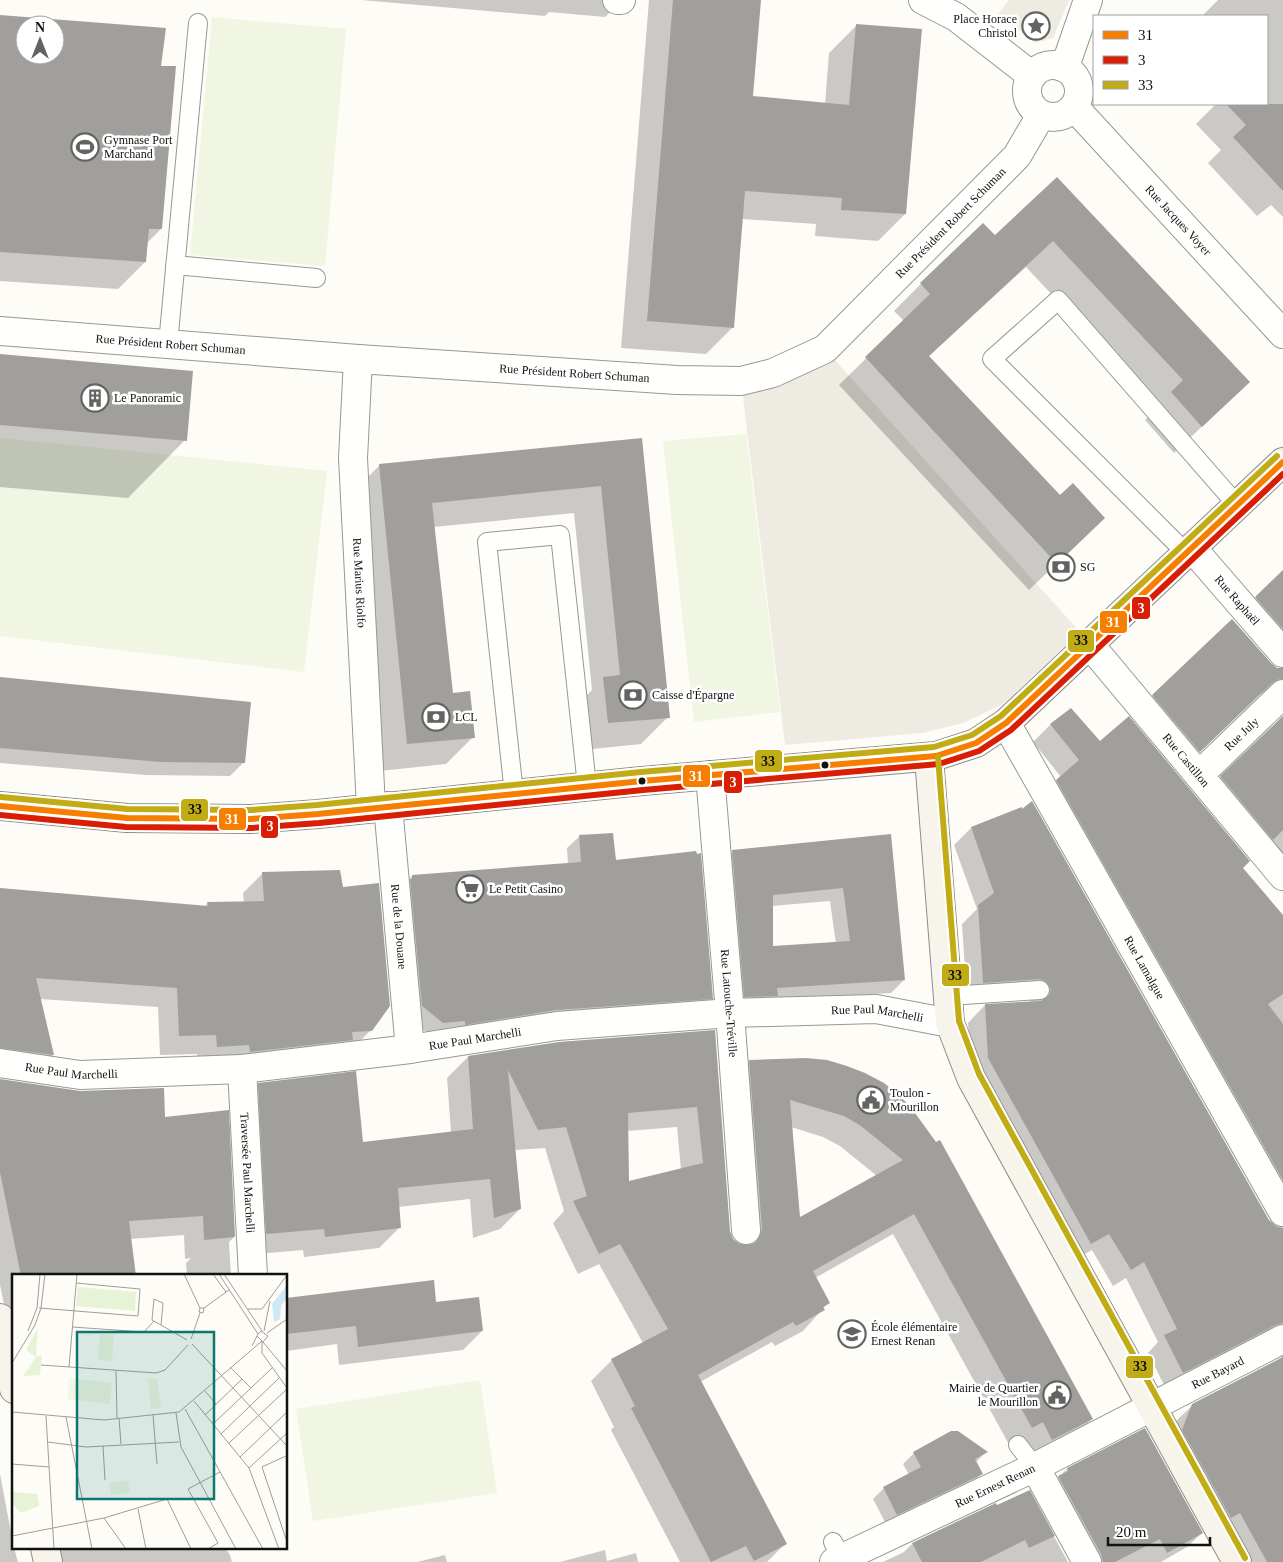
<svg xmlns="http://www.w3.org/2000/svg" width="1283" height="1562" viewBox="0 0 1283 1562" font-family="Georgia,serif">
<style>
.pitch{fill:#f0f6e1}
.plaza{fill:#edebe2}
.shadow{fill:#0003;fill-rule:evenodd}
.building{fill:#a19f9c;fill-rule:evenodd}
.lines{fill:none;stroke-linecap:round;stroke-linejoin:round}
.lane-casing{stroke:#979795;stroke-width:20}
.street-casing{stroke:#979795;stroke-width:30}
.secondary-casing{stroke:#8e8d8b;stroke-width:30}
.lane{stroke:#fffffe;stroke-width:18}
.street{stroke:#fffffe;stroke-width:28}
.secondary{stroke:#f6f4eb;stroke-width:28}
.bus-1-casing{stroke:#fff;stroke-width:10}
.bus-2-casing{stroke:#fff;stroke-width:10}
.bus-3-casing{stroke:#fff;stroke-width:10}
.bus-1{stroke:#f67e00;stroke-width:6}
.bus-2{stroke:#d81e05;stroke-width:6}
.bus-3{stroke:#c1ac15;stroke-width:6}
.bus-dot{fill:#111;stroke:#fff;stroke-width:2}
.labels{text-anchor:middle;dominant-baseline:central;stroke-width:5;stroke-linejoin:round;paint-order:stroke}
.poi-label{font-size:12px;fill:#111;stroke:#fff;text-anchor:start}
.street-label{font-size:12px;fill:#111;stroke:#fff}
.inset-road{fill:none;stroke:#9f9e9b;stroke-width:1}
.view{fill:#0f766e;fill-opacity:0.15;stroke:#0f766e;stroke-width:2.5}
.inset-edge{fill:none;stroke:#111;stroke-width:2.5}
.line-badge{stroke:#fff;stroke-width:2}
.badge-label{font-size:14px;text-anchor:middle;font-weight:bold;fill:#fff}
.pale-badge-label{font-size:14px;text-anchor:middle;font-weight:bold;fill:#111}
</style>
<rect width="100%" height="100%" fill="#fdfcf7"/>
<path class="pitch" d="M 212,17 L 346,29 L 325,266 L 190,255 Z
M 746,434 L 780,712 L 694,722 L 663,441 Z
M 0,438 L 327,471 L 304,672 L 0,636 Z
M 480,1380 L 497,1493 L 313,1521 L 296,1409 Z"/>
<path class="plaza" d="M 1009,0 L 1069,0 L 1053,38 L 1035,43 L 998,14 Z
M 825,349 L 1080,632 L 1003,704 L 963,723 L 922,733 L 785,745 L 741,381 Z"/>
<path class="shadow" d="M 361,0 L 623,0 L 605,17 L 549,12 L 545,16 Z
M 649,0 L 759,0 L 752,98 L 825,104 L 829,53 L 856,26 L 905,214 L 878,241 L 815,236 L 816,224 L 742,219 L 733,327 L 706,354 L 621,348 Z
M 1218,0 L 1283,0 L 1283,217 L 1271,205 L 1257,216 L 1208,163 L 1221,150 L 1196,124 L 1216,104 L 1267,104 L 1267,16 L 1202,16 Z
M 0,16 L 164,29 L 160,67 L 161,229 L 147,243 L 145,262 L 118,289 L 0,281 ZM 25,25 L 55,25 L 55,55 L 25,55 Z
M 1057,178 L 1249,382 L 1174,453 L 1145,420 L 1157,407 L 1026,267 L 928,357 L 1076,545 L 1029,590 L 839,385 L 904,321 L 894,311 L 921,284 L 995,237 Z
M 0,356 L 185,440 L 128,498 L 0,487 Z
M 641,439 L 668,717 L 641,744 L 582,750 L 576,706 L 592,690 L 574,513 L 434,527 L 452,694 L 473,737 L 446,764 L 380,771 L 353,492 L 380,465 Z
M 1283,572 L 1283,660 L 1242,612 Z
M 1271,665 L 1277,669 L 1283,669 L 1283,701 L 1273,692 L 1264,692 L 1257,696 L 1186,765 L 1139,710 L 1153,696 Z
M 0,678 L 244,762 L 230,776 L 146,775 L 0,763 Z
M 1071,710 L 1100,743 L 1242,868 L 1283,917 L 1283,1562 L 1241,1562 L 1175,1422 L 1193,1405 L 1282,1358 L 1280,1349 L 1166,1389 L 1148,1353 L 1158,1342 L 1126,1278 L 1113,1286 L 1092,1250 L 1074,1260 L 972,1076 L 968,1023 L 985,1005 L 1031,1002 L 1028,997 L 967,1000 L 962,924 L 977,909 L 954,845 L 971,828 L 1268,1220 L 1275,1227 L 1282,1228 L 1280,1222 L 1040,798 L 1061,777 L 1033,742 L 1050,725 Z
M 1283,716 L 1283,864 L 1207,791 Z
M 890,835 L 904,980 L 891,993 L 772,1001 L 731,1010 L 719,865 L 733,852 ZM 830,901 L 836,944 L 772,948 L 772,906 Z
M 580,836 L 614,861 L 712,998 L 699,1010 L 430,1035 L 410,1019 L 400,889 L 412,876 L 568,864 L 567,848 Z
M 263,873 L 371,1030 L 351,1050 L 198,1066 L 197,1054 L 160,1055 L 158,1007 L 40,999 L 53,1055 L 33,1074 L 0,1069 L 0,890 L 204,907 L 208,903 L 244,902 L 243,893 Z
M 713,1031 L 729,1231 L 732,1240 L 741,1247 L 729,1082 L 750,1061 L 847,1067 L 1092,1419 L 1071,1440 L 1031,1460 L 1011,1448 L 893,1234 L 815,1278 L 828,1303 L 803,1331 L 775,1346 L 772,1342 L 700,1382 L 785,1544 L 767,1562 L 680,1562 L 611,1430 L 614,1427 L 591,1381 L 612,1360 L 643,1343 L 599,1264 L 578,1274 L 553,1223 L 564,1211 L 545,1148 L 515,1150 L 521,1208 L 500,1229 L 473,1238 L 470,1199 L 398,1207 L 400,1227 L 379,1248 L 304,1257 L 303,1250 L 246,1255 L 238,1105 L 259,1084 L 362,1143 L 451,1132 L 447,1078 L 468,1057 ZM 677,1127 L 681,1170 L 628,1182 L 627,1131 ZM 791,1127 L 823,1137 L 840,1146 L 877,1176 L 799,1219 Z
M 0,1080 L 164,1118 L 234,1237 L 229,1242 L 231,1276 L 187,1276 L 186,1263 L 191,1258 L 185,1259 L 184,1235 L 130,1239 L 134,1276 L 14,1276 L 13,1348 L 0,1285 Z
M 286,1299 L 434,1303 L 482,1331 L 463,1350 L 339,1365 L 337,1344 L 286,1351 Z
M 1145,1429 L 1202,1533 L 1187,1547 L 1161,1562 L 1083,1562 L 1044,1491 L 1067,1469 Z
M 986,1452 L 975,1463 L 981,1474 L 971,1485 L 886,1524 L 873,1499 L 884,1488 L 909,1475 L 903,1464 L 914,1453 Z
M 0,1474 L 14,1548 L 18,1562 L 0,1562 Z
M 1029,1491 L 1068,1562 L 883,1562 L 904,1552 L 912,1544 L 996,1504 L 997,1507 Z
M 53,1548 L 225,1548 L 230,1555 L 232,1562 L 56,1562 Z
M 605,1550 L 607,1561 L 636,1553 L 638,1562 L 560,1562 Z
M 445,1555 L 447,1562 L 417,1562 Z"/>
<path class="building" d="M 673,0 L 761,0 L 753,96 L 849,105 L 856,24 L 922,29 L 906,214 L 841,210 L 842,198 L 745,191 L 734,328 L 647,321 Z
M 0,15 L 166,28 L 161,66 L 176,66 L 162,229 L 149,229 L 146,262 L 0,252 ZM 25,25 L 55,25 L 55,55 L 25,55 Z
M 1226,104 L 1283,104 L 1283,191 L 1233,137 L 1246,125 Z
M 1057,177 L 1250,382 L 1202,427 L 1171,392 L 1183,380 L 1053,241 L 929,356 L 1060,495 L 1073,483 L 1105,518 L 1057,564 L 865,357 L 930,294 L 920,283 L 983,223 L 995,235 Z
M 0,354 L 193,371 L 187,441 L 0,425 Z
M 642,438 L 670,718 L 608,723 L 603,677 L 620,675 L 601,486 L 432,503 L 453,693 L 470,691 L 475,738 L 407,744 L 379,464 Z
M 1283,570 L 1283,629 L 1255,597 Z
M 1232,619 L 1271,663 L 1277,668 L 1283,668 L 1283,679 L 1279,679 L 1272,683 L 1200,752 L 1152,695 Z
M 0,677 L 251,702 L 245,763 L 161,762 L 0,748 Z
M 1071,708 L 1100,741 L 1129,716 L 1250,861 L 1243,868 L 1283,915 L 1283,994 L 1268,1004 L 1283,1024 L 1283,1180 L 1056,780 L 1079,760 L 1050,724 Z
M 1283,716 L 1283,830 L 1273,840 L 1220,776 Z
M 1032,801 L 1269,1220 L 1276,1226 L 1283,1228 L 1283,1323 L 1276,1325 L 1183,1373 L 1164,1335 L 1177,1329 L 1144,1262 L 1131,1270 L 1109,1234 L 1091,1244 L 988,1058 L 985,1004 L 1041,1001 L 1049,995 L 1051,989 L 1045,981 L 1040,979 L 983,983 L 978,905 L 994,893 L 971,827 L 1022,807 L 1022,809 Z
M 613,833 L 616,860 L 696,851 L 697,854 L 701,853 L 713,999 L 556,1010 L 465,1025 L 465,1021 L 443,1023 L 422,1006 L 410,879 L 412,879 L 412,875 L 581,862 L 579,835 Z
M 891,834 L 905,980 L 777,988 L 778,996 L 744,997 L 732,850 ZM 843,888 L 850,941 L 773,946 L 773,895 Z
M 340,870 L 343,887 L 379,883 L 390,1006 L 372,1031 L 352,1032 L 353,1040 L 250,1052 L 249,1045 L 217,1047 L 216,1035 L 179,1036 L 177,988 L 36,978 L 54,1055 L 0,1048 L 0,888 L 208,906 L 207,902 L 264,901 L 262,872 Z
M 715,1030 L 730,1231 L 733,1239 L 740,1244 L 748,1245 L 755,1243 L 760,1236 L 762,1229 L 749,1060 L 806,1058 L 827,1060 L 847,1066 L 865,1073 L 884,1083 L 894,1091 L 910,1106 L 936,1142 L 940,1140 L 1093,1419 L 1052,1440 L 1043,1422 L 1032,1428 L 914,1214 L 813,1271 L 830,1303 L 823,1307 L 825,1310 L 796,1326 L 793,1322 L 698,1375 L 787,1544 L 754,1561 L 746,1546 L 711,1562 L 631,1408 L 635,1406 L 611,1359 L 668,1329 L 620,1244 L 599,1254 L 573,1201 L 587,1196 L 566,1127 L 538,1130 L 508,1070 L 521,1209 L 494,1218 L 490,1179 L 398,1188 L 401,1228 L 325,1237 L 324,1229 L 266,1234 L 258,1083 L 356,1071 L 363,1142 L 473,1129 L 468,1056 L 559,1042 ZM 790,1100 L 844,1116 L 861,1126 L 903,1160 L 800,1217 ZM 697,1107 L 703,1163 L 629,1181 L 628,1113 Z
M 0,1079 L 80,1091 L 164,1088 L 165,1117 L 229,1110 L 235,1237 L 204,1240 L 203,1216 L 129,1221 L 136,1276 L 21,1276 L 0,1172 Z
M 434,1280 L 436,1302 L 479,1297 L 483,1331 L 358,1347 L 356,1326 L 286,1334 L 286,1298 Z
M 1283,1357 L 1283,1562 L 1267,1562 L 1240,1513 L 1231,1518 L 1182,1430 L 1192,1404 Z
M 1145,1428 L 1203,1533 L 1167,1553 L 1160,1539 L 1115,1562 L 1103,1562 L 1101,1554 L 1058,1476 L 1068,1471 L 1067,1468 Z
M 951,1431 L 958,1431 L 988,1452 L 975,1459 L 983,1474 L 897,1515 L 883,1487 L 921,1467 L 913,1452 Z
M 1030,1490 L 1055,1536 L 1029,1548 L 1025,1540 L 981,1562 L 922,1562 L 912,1543 L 996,1503 L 997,1505 Z"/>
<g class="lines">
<g class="lane-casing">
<path id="lane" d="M 175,265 L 316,278
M 168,344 L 198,23
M 1186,553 L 992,359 L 1058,300 L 1237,505
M 514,794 L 487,542 L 560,535 L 587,786
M 948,996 L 1040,990
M 1018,1445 L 1035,1467
M 833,1542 L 842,1559"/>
</g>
<g class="street-casing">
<g id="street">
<path d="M 617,0 L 621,0"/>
<path d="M 923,0 L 956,17 L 1031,75"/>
<circle cx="1053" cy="91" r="26"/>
<path d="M 1062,67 L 1069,55 L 1088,0"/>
<path id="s1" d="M 1074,107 L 1283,334"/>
<path id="s2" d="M 0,331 L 358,359 L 677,380 L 741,381 L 773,373 L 825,349 L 1017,156 L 1041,115"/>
<path id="s3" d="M 358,359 L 353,458 L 371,807"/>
<path id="s4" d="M 1192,548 L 1283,653"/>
<path id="s5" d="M 1090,645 L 1283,876"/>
<path id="s6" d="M 1006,723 L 1283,1212"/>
<path id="s7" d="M 710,775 L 730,1013 L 746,1230"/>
<path id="s8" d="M 1199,775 L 1283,694"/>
<path id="s9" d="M 388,806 L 410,1049"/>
<path id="s10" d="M 0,1063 L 80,1075 L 242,1069 L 410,1049 L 557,1026 L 730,1013 L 876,1009 L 950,1023"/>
<path id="s11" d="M 242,1069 L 253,1276"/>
<path d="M 1035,1467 L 1087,1562"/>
<path id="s12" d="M 834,1562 L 1035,1467 L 1283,1339"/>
</g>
</g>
<g class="secondary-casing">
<path id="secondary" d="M 929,758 L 950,1023 L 971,1078 L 1237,1562
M 0,806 L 127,818 L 251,819 L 318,814 L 642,781 L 936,756 L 976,743 L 1006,723 L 1283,462
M 0,1318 L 14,1389
M 45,1548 L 48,1562"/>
</g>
<use href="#lane" class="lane"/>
<use href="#street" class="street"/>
<use href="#secondary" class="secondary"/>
<g class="bus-1-casing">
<path id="bus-1" d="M 0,806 L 127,818 L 251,819 L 318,814 L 642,781 L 936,756 L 976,743 L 1006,723 L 1283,462"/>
</g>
<g class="bus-2-casing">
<path id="bus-2" d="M 0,815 L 126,827 L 252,828 L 319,823 L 643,790 L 939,764 L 979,751 L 1011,730 L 1283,474"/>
</g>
<g class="bus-3-casing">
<path id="bus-3" d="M 938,757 L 959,1021 L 979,1074 L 1245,1558
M 1,797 L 127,809 L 251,810 L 317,805 L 641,772 L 934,747 L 972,735 L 1001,716 L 1277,456"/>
</g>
<use href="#bus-1" class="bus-1"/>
<use href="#bus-2" class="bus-2"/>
<use href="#bus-3" class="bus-3"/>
</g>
<defs>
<g id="sight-ring" transform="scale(1.4375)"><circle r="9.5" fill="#fff" stroke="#646362" stroke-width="1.5"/><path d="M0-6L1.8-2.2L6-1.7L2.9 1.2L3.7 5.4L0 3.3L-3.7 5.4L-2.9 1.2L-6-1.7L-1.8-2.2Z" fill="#646362"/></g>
<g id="stadium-ring" transform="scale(1.4375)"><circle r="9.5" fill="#fff" stroke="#646362" stroke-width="1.5"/><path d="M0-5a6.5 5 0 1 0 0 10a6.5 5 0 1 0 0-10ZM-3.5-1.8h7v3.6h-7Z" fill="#646362"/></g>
<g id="building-ring" transform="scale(1.4375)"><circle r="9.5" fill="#fff" stroke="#646362" stroke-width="1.5"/><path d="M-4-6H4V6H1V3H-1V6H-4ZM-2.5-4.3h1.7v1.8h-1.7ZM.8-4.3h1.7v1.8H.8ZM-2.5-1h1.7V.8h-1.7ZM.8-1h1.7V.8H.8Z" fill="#646362"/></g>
<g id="bank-ring" transform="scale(1.4375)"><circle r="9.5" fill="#fff" stroke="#646362" stroke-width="1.5"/><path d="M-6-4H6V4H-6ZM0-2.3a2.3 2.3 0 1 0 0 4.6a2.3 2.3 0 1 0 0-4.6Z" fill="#646362"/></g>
<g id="supermarket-ring" transform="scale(1.4375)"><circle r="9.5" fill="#fff" stroke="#646362" stroke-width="1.5"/><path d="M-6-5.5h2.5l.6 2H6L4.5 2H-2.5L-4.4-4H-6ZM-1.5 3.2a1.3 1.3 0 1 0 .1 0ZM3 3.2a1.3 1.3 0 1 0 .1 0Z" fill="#646362"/></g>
<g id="civic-ring" transform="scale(1.4375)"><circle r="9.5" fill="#fff" stroke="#646362" stroke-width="1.5"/><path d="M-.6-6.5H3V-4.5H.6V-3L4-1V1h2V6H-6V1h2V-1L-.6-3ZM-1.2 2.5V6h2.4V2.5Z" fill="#646362"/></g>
<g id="school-ring" transform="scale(1.4375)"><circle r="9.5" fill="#fff" stroke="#646362" stroke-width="1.5"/><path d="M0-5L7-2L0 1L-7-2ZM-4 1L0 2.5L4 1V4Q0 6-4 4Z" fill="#646362"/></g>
</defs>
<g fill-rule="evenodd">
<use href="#sight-ring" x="1036" y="26"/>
<use href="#stadium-ring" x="85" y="147"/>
<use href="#building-ring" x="95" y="398"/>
<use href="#bank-ring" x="1061" y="567"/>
<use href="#bank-ring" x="633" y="695"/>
<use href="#bank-ring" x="436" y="717"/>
<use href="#supermarket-ring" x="470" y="889"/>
<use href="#civic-ring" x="871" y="1100"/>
<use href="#school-ring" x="852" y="1334"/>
<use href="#civic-ring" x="1057" y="1395"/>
</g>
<g class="bus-dot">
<circle cx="825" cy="765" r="4.5"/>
<circle cx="642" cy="781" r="4.5"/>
</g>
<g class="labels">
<g class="poi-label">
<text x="1017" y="19" text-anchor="end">Place Horace<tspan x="1017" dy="14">Christol</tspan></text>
<text x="104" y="140">Gymnase Port<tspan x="104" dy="14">Marchand</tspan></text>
<text x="114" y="398">Le Panoramic</text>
<text x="1080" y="567">SG</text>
<text x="652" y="695">Caisse d'Épargne</text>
<text x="455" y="717">LCL</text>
<text x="489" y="889">Le Petit Casino</text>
<text x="890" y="1093">Toulon -<tspan x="890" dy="14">Mourillon</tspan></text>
<text x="871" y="1327">École élémentaire<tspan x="871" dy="14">Ernest Renan</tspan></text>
<text x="1038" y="1388" text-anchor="end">Mairie de Quartier<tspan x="1038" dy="14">le Mourillon</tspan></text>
</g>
<g class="street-label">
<text stroke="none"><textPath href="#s1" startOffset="154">Rue Jacques Voyer</textPath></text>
<text stroke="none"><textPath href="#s2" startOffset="1011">Rue Président Robert Schuman</textPath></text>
<text stroke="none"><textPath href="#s2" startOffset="171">Rue Président Robert Schuman</textPath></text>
<text stroke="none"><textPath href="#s2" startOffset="576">Rue Président Robert Schuman</textPath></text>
<text stroke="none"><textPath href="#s3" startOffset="224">Rue Marius Riolfo</textPath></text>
<text stroke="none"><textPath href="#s4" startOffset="69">Rue Raphaël</textPath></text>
<text stroke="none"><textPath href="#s8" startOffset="59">Rue July</textPath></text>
<text stroke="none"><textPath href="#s5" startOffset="150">Rue Castillon</textPath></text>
<text stroke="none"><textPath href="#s9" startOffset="121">Rue de la Douane</textPath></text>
<text stroke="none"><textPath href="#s6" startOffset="281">Rue Lamalgue</textPath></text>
<text stroke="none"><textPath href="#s7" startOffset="229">Rue Latouche-Tréville</textPath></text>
<text stroke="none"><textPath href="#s10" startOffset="882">Rue Paul Marchelli</textPath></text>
<text stroke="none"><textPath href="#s10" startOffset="478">Rue Paul Marchelli</textPath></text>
<text stroke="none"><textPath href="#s10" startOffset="72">Rue Paul Marchelli</textPath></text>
<text stroke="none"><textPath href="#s11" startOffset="104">Traversée Paul Marchelli</textPath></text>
<text stroke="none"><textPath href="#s12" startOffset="428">Rue Bayard</textPath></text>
<text stroke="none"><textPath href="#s12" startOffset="178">Rue Ernest Renan</textPath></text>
</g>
</g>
<g transform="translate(12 1274)">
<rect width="275" height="275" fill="#fdfcf7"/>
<path d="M 66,13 L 124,18 L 123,37 L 64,32 ZM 26,54 L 24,82 L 30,82 L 28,101 L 11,102 L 24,83 L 14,76 ZM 0,218 L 25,220 L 27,232 L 9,239 L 0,229 Z" fill="#e7f3d7"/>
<path d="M 88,60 L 102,61 L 100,87 L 86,86 ZM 58,104 L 100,109 L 98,130 L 56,125 ZM 136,105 L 145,105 L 149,134 L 139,135 ZM 116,206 L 118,218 L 99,221 L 97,209 Z" fill="#f0f6e1"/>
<path d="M 275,11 L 275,24 L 269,32 L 268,45 L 262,48 L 260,30 Z" fill="#cde8f7"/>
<path class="inset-road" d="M 172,0 L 188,34M 201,0 L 214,18M 207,0 L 246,60M 212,0 L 250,57M 27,34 L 126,42 L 128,15 L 64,9M 192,34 L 191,39 L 187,38 L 188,34 L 192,34 L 217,16M 236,35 L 250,35 L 275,1M 149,51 L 140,46 L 142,25 L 151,29 L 149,51 L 175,66M 60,53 L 132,58 L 142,47M 16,57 L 25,34 L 28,0M 252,57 L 258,27M 255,59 L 275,45M 179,65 L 188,39M 250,68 L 250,79 L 275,114M 251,68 L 275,97M 180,70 L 275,172M 240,72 L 246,60 L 249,57 L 256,62 L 251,68 L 245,62M 0,89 L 23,51 L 29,34 L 33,0M 29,91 L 144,99 L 153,96 L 176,71M 57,93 L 65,0M 218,93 L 239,114M 104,97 L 105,144M 193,117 L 204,130M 182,127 L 237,194 L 267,275M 173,135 L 251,275M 0,138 L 92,146 L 167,138 L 250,67M 164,139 L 169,173 L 224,275M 141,141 L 145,190M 193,141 L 230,105M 34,142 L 42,275M 54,143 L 80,275M 107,144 L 109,170M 201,150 L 260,94M 209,160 L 267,104M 36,168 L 74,173 L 167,168M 217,169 L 275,115M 91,172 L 93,206M 274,182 L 250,193 L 275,268M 228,183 L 275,138M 0,190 L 37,193M 237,194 L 275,159M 126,235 L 134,275M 92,244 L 114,275M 0,262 L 92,244 L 155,225 L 179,275M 196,275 L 206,269 L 176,215 L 208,198"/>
<path class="view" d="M 65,58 L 202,58 L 202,225 L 65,225 Z"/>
<rect width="275" height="275" class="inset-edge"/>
</g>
<g class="line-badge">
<rect x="1131" y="596" width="20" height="24" rx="5" fill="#d81e05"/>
<rect x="1099" y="610" width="29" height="24" rx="5" fill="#f67e00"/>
<rect x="1067" y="629" width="28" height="24" rx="5" fill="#c1ac15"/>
<rect x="754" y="749" width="29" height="24" rx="5" fill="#c1ac15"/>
<rect x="682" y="764" width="29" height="24" rx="5" fill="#f67e00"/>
<rect x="723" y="770" width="20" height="24" rx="5" fill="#d81e05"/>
<rect x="180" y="798" width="29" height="24" rx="5" fill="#c1ac15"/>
<rect x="218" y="807" width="29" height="24" rx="5" fill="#f67e00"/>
<rect x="260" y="815" width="19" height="24" rx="5" fill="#d81e05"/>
<rect x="941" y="963" width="29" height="24" rx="5" fill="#c1ac15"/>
<rect x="1125" y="1355" width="29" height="24" rx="5" fill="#c1ac15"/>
</g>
<g class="badge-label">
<text x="1141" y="613">3</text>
<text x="1113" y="627">31</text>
<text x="696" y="781">31</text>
<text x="733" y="787">3</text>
<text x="232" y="824">31</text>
<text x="270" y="831">3</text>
</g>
<g class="pale-badge-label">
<text x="1081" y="645">33</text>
<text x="768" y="766">33</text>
<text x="195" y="814">33</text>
<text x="955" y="980">33</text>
<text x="1140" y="1371">33</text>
</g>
<rect x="1093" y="15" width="175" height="90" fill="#ffffff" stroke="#a0a0a0"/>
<rect x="1103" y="31" width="25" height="8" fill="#f67e00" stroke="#a0a0a0"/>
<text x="1138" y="40" font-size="15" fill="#111111">31</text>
<rect x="1103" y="56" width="25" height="8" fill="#d81e05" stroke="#a0a0a0"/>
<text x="1138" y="65" font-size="15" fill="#111111">3</text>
<rect x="1103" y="81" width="25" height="8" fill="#c1ac15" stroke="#a0a0a0"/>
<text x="1138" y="90" font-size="15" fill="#111111">33</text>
<g transform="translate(40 40)"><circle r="24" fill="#ffffff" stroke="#a0a0a0"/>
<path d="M0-4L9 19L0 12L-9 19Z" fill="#646362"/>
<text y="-8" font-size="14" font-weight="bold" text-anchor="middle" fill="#111111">N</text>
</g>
<path d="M1108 1537v8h102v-8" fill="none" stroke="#111111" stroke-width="2.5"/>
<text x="1116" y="1537" font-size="15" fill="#111111" stroke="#ffffff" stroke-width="4" paint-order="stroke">20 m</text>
</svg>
